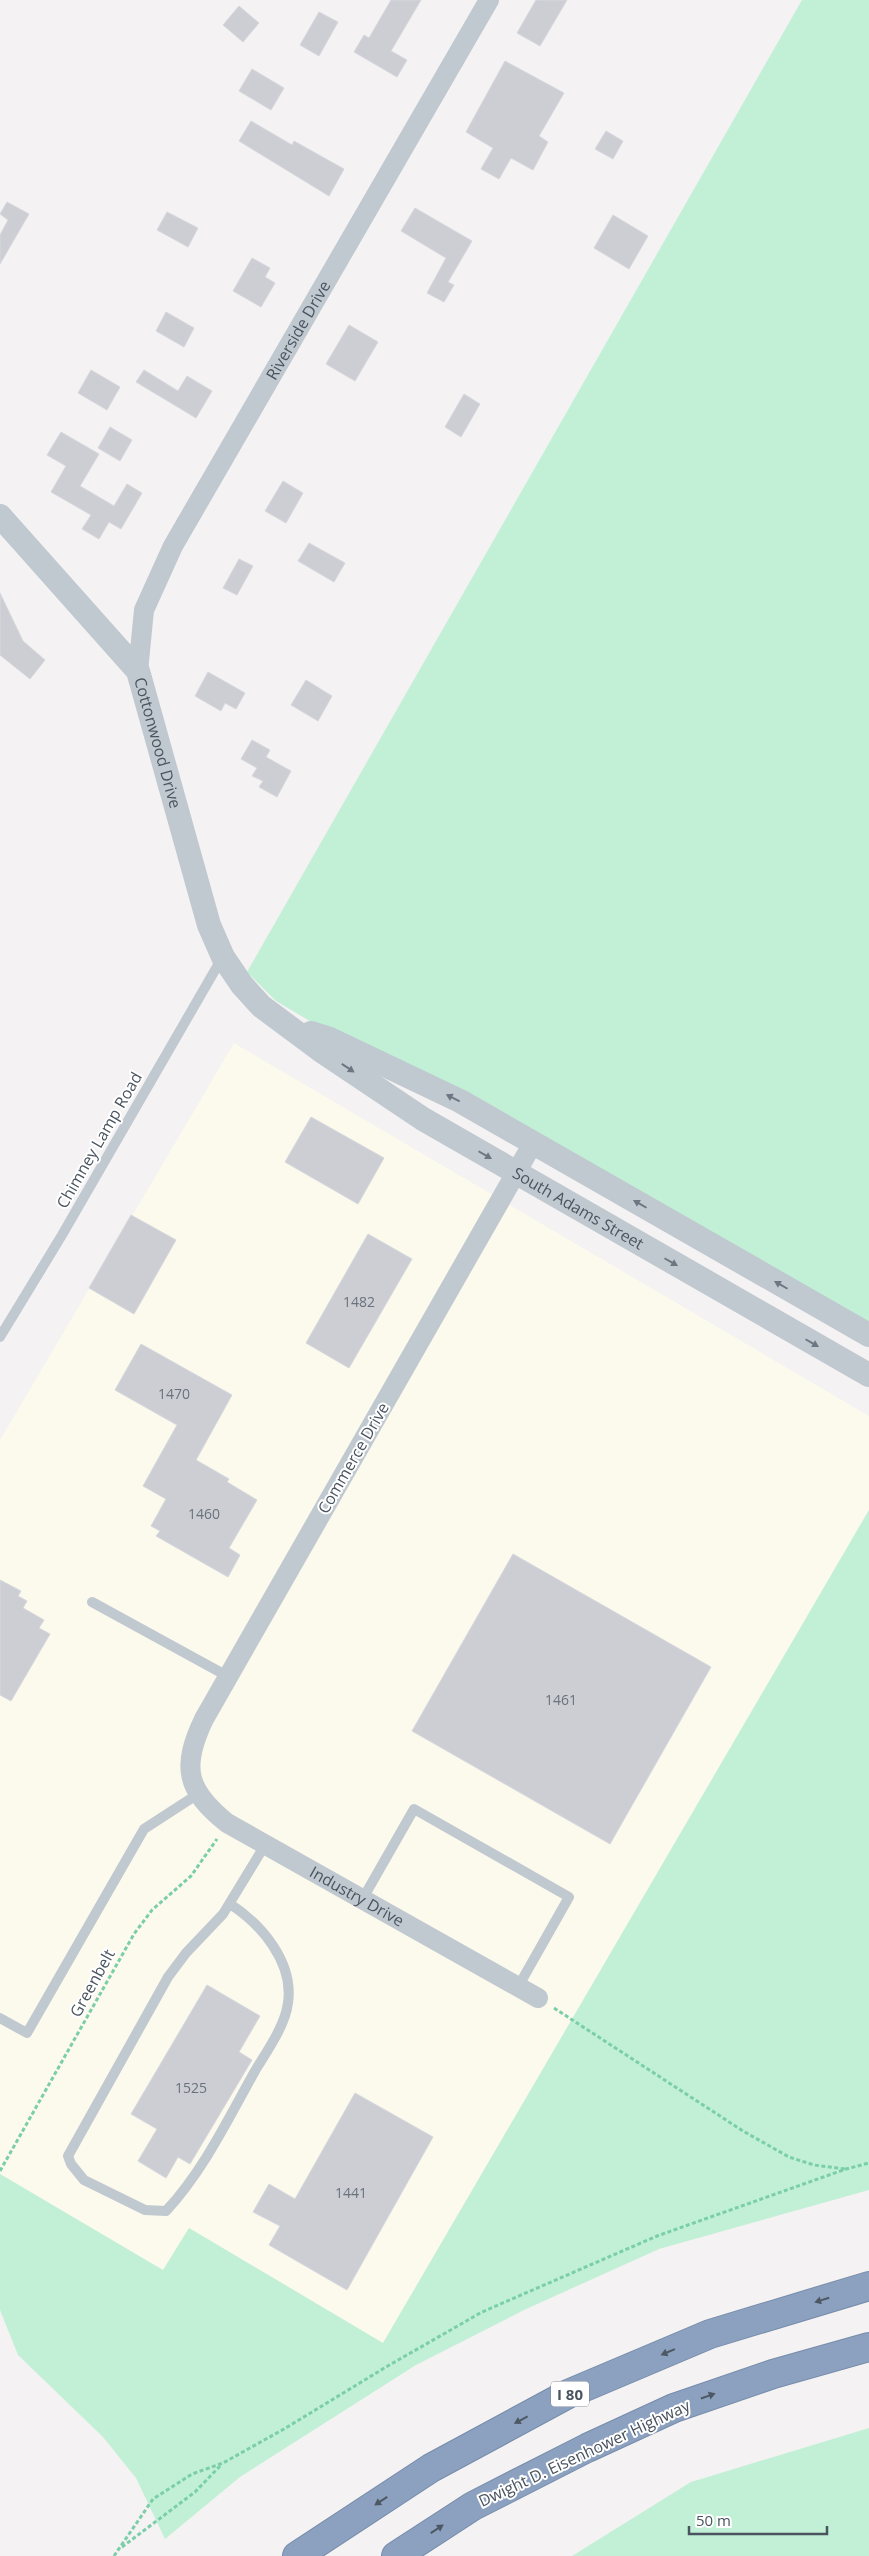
<svg xmlns="http://www.w3.org/2000/svg" width="869" height="2556" viewBox="0 0 869 2556" font-family="'Open Sans',sans-serif">
<style>
.commercial{fill:#fcf9ed}
.green{fill:#c2f0d6}
.building{fill:#ccced4;stroke:#d6d8dd}
.lines{fill:none;stroke-linecap:round;stroke-linejoin:round}
.motorway-casing{stroke:#768cab;stroke-width:30}
.path{stroke:#7acea9;stroke-width:3;stroke-dasharray:4 2.5;stroke-linecap:butt}
.service{stroke:#c0c8d0;stroke-width:10}
.minor{stroke:#c0c8d0;stroke-width:20}
.tertiary{stroke:#c0c8d0;stroke-width:24}
.motorway{stroke:#8ba1bf;stroke-width:28}
.oneway{fill:#6d7781}
.oneway2{fill:#4d5864}
.labels{text-anchor:middle;dominant-baseline:central;stroke-width:4;stroke-linejoin:round;paint-order:stroke}
.number-label{font-size:14px;fill:#6a727c}
.shield{fill:#fff;stroke:#80878f;stroke-width:1}
.shield-label{font-size:15px;font-weight:bold;fill:#4a545f}
.street-label{font-size:16px;fill:#4a545f;stroke:#fff}
</style>
<rect width="100%" height="100%" fill="#f4f2f2"/>
<path class="commercial" d="M 234,1043 L 869,1416 L 869,1510 L 383,2343 L 189,2228 L 163,2270 L 0,2174 L 0,1440 Z"/>
<path class="green" d="M 802,0 L 869,0 L 869,1324 L 325,1030 L 276,1001 L 247,972 Z
M 869,1510 L 869,2190 L 659,2249 L 524,2310 L 416,2365 L 240,2477 L 165,2539 L 136,2478 L 103,2437 L 18,2355 L 0,2310 L 0,2174 L 163,2270 L 189,2228 L 383,2343 Z
M 869,2428 L 869,2556 L 572,2556 L 691,2482 Z"/>
<path class="building" d="M 391,0 L 421,0 L 391,51 L 407,60 L 397,77 L 354,52 L 364,35 L 369,38 Z
M 536,0 L 567,0 L 540,46 L 517,33 Z
M 239,6 L 259,23 L 243,42 L 223,25 Z
M 319,12 L 338,22 L 319,56 L 300,45 Z
M 505,61 L 564,93 L 539,136 L 548,142 L 533,170 L 511,158 L 499,179 L 481,169 L 493,148 L 466,132 Z
M 252,69 L 284,88 L 271,110 L 239,91 Z
M 251,121 L 292,145 L 294,141 L 344,169 L 329,196 L 239,141 Z
M 606,131 L 623,141 L 613,159 L 595,149 Z
M 7,202 L 29,214 L 0,264 L 0,235 L 8,220 L 0,214 Z
M 415,208 L 472,241 L 448,282 L 454,285 L 444,302 L 427,293 L 446,258 L 401,231 Z
M 167,212 L 198,228 L 188,247 L 157,230 Z
M 613,215 L 648,236 L 629,269 L 594,248 Z
M 252,258 L 270,268 L 265,277 L 275,283 L 261,307 L 233,291 Z
M 166,312 L 194,328 L 184,347 L 156,331 Z
M 349,325 L 378,342 L 355,381 L 326,364 Z
M 91,370 L 120,387 L 107,410 L 78,393 Z
M 144,370 L 178,391 L 187,376 L 212,391 L 196,418 L 136,382 Z
M 464,394 L 480,404 L 461,437 L 445,427 Z
M 110,427 L 132,440 L 120,461 L 98,448 Z
M 61,432 L 99,454 L 80,486 L 114,506 L 127,484 L 142,493 L 121,529 L 109,522 L 99,539 L 82,529 L 91,515 L 51,492 L 66,466 L 47,455 Z
M 283,481 L 303,493 L 286,523 L 265,511 Z
M 309,543 L 345,563 L 334,582 L 298,561 Z
M 239,559 L 253,566 L 237,595 L 223,588 Z
M 0,593 L 23,641 L 45,660 L 30,679 L 0,655 Z
M 208,672 L 245,693 L 236,709 L 225,703 L 221,711 L 195,696 Z
M 306,680 L 332,696 L 318,721 L 291,705 Z
M 252,740 L 270,750 L 266,757 L 291,771 L 277,797 L 259,787 L 263,781 L 252,776 L 257,768 L 241,759 Z
M 311,1117 L 384,1158 L 358,1204 L 285,1162 Z
M 131,1215 L 176,1240 L 134,1314 L 89,1288 Z
M 368,1234 L 412,1259 L 349,1368 L 306,1343 Z
M 141,1344 L 232,1395 L 196,1460 L 229,1479 L 227,1482 L 257,1500 L 229,1548 L 240,1555 L 228,1577 L 156,1536 L 160,1531 L 151,1526 L 166,1499 L 143,1486 L 177,1425 L 115,1390 Z
M 513,1554 L 711,1667 L 610,1844 L 412,1731 Z
M 0,1580 L 21,1591 L 18,1596 L 27,1601 L 23,1608 L 44,1620 L 39,1628 L 50,1634 L 11,1701 L 0,1695 Z
M 207,1985 L 260,2016 L 239,2052 L 252,2060 L 190,2164 L 178,2157 L 166,2178 L 138,2161 L 157,2129 L 131,2114 Z
M 355,2093 L 433,2137 L 347,2290 L 269,2245 L 280,2226 L 253,2212 L 269,2184 L 295,2199 Z"/>
<g class="lines">
<g class="motorway-casing">
<path id="motorway" d="M 297,2556 L 431,2468 L 568,2394 L 710,2334 L 869,2286
M 396,2556 L 473,2506 L 587,2448 L 674,2408 L 773,2374 L 869,2347"/>
</g>
<path class="path" d="M 554,2008 L 743,2131 L 789,2157 L 814,2165 L 845,2169
M 0,2171 L 134,1934 L 152,1910 L 191,1876 L 217,1839
M 122,2547 L 195,2492 L 221,2465
M 114,2556 L 153,2499 L 192,2474 L 223,2463 L 284,2429 L 386,2367 L 482,2312 L 657,2236 L 846,2169 L 869,2163"/>
<path class="service" d="M 0,1337 L 62,1235 L 222,958
M 92,1602 L 229,1677
M 362,1900 L 414,1809 L 569,1897 L 518,1987
M 230,1904 C 261,1924 294,1962 288,2003 C 285,2026 267,2051 255,2071 C 228,2119 204,2170 166,2211 L 145,2210 L 84,2180 L 71,2164 L 68,2156 L 168,1977 L 186,1953 L 223,1914 L 265,1845
M 0,2018 L 27,2033 L 144,1829 L 198,1794"/>
<g class="minor">
<path id="s1" d="M 138,671 L 144,610 L 173,546 L 489,0"/>
<path id="s2" d="M 533,1143 L 204,1719 C 181,1767 186,1790 227,1823 L 538,1998"/>
</g>
<g class="tertiary">
<path id="s3" d="M 0,516 L 138,671 L 209,925 L 223,957 L 242,985 L 261,1006 L 320,1050 L 423,1119 L 869,1375"/>
<path d="M 311,1033 L 330,1039 L 460,1101 L 869,1335"/>
</g>
<use href="#motorway" class="motorway"/>
</g>
<defs><path id="oneway-solid" d="M-6-.8H1V-3.2L6.5 0L1 3.2V.8H-6Z" transform="scale(1.25)"/></defs>
<g class="oneway">
<use href="#oneway-solid" transform="translate(348 1068) rotate(34)"/>
<use href="#oneway-solid" transform="translate(453 1098) rotate(-153)"/>
<use href="#oneway-solid" transform="translate(485 1155) rotate(30)"/>
<use href="#oneway-solid" transform="translate(640 1204) rotate(-150)"/>
<use href="#oneway-solid" transform="translate(671 1262) rotate(30)"/>
<use href="#oneway-solid" transform="translate(781 1285) rotate(-150)"/>
<use href="#oneway-solid" transform="translate(812 1343) rotate(30)"/>
</g>
<g class="oneway2">
<use href="#oneway-solid" transform="translate(822 2300) rotate(163)"/>
<use href="#oneway-solid" transform="translate(668 2352) rotate(157)"/>
<use href="#oneway-solid" transform="translate(708 2396) rotate(-19)"/>
<use href="#oneway-solid" transform="translate(521 2420) rotate(152)"/>
<use href="#oneway-solid" transform="translate(381 2501) rotate(147)"/>
<use href="#oneway-solid" transform="translate(437 2529) rotate(-33)"/>
</g>
<g class="labels">
<g class="number-label">
<text x="359" y="1301">1482</text>
<text x="174" y="1393">1470</text>
<text x="204" y="1513">1460</text>
<text x="561" y="1699">1461</text>
<text x="191" y="2087">1525</text>
<text x="351" y="2192">1441</text>
</g>
<rect class="shield" x="551" y="2381.5" width="38" height="25" rx="4"/>
<g class="shield-label">
<text x="570" y="2394">I 80</text>
</g>
<g class="street-label">
<text stroke="none"><textPath href="#s1" startOffset="381">Riverside Drive</textPath></text>
<text stroke="none"><textPath href="#s3" startOffset="282">Cottonwood Drive</textPath></text>
<text transform="translate(99 1140) rotate(-60)">Chimney Lamp Road</text>
<text stroke="none"><textPath href="#s3" startOffset="945">South Adams Street</textPath></text>
<text transform="translate(353 1458) rotate(-60)">Commerce Drive</text>
<text stroke="none"><textPath href="#s2" startOffset="932">Industry Drive</textPath></text>
<text transform="translate(92 1983) rotate(-61)">Greenbelt</text>
<text transform="translate(584 2453) rotate(-25)">Dwight D. Eisenhower Highway</text>
</g>
</g>
<path d="M689 2526v8h138v-8" fill="none" stroke="#4a545f" stroke-width="2.5"/>
<text x="696" y="2526" font-size="15" fill="#4a545f" stroke="#ffffff" stroke-width="4" paint-order="stroke">50 m</text>
</svg>
